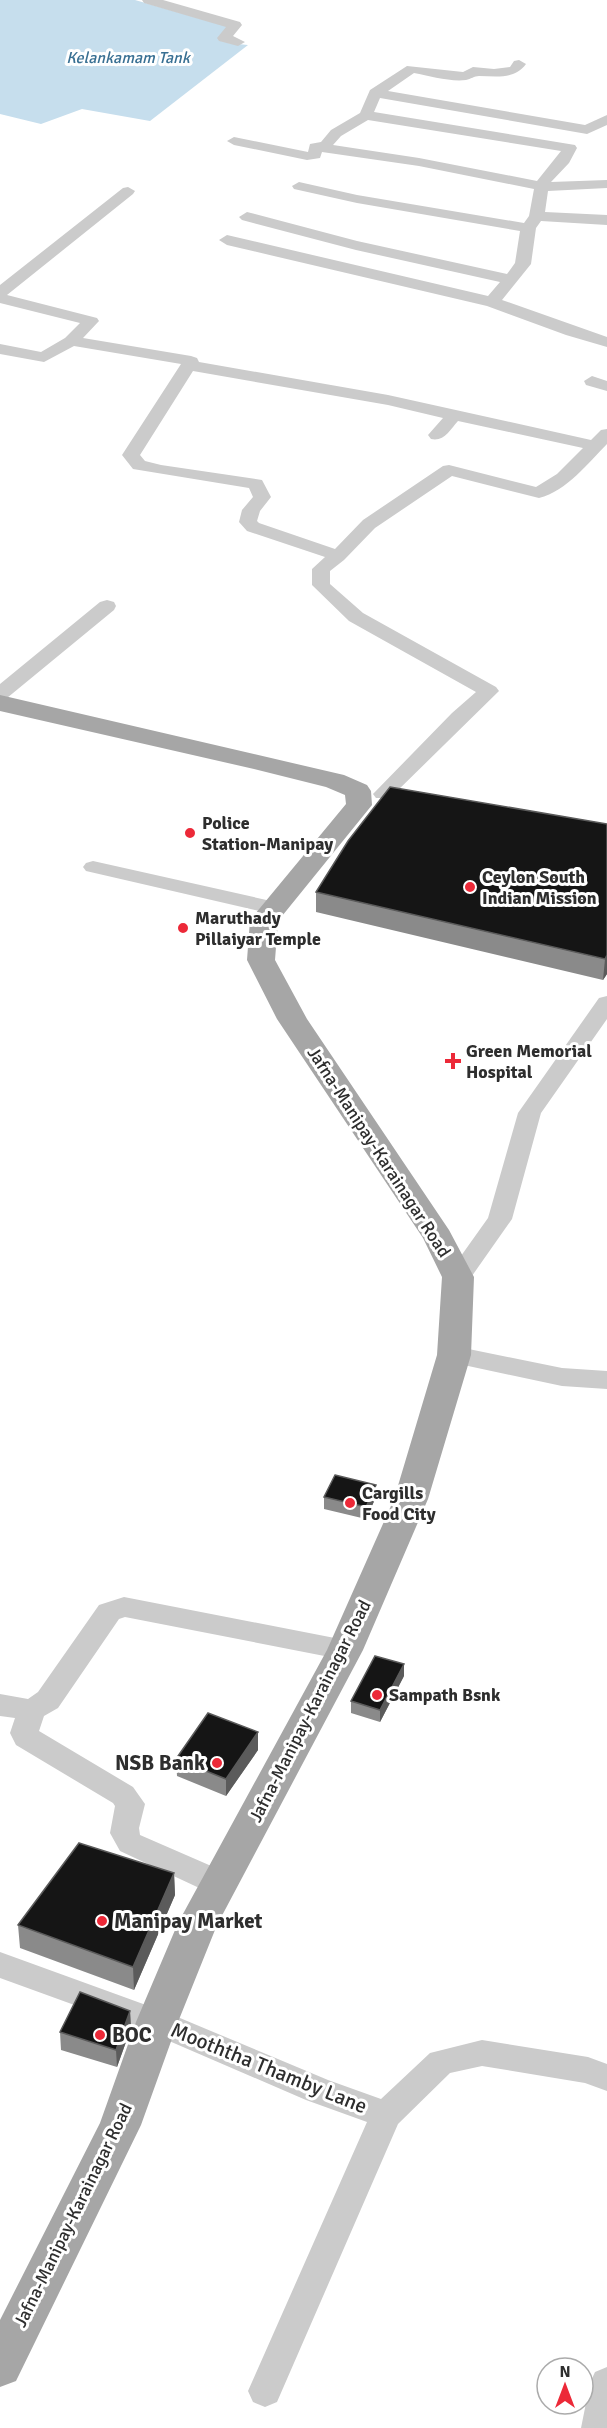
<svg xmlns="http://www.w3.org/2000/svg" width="607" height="2428" viewBox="0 0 607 2428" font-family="Signika,sans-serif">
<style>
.water{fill:#c6deed}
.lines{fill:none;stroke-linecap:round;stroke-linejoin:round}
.minor{fill:#cbcbcb;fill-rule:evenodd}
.major{fill:#a6a6a6;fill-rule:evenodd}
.wall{fill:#8a8a8a}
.shaded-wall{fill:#5b5b5b}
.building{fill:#151515;stroke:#5b5b5b;stroke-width:1.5}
.poi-dot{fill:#ec2938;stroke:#fff;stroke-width:2}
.labels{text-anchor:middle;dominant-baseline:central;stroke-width:6;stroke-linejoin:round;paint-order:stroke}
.far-water-label{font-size:16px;font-style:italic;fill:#397093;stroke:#fff}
.poi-label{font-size:18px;font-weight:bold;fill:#2e2e2e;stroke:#fff;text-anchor:start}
.street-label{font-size:18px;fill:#2e2e2e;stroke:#fff}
.near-poi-label{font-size:21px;font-weight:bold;fill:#2e2e2e;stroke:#fff;text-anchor:start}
.near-street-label{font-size:21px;fill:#2e2e2e;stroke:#fff}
</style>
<rect width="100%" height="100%" fill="#fff"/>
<path class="water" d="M 0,0 L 135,0 L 229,27 L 228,43 L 248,45 L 150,121 L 82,109 L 41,124 L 0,114 Z"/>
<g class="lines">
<path class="minor" d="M 142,0 L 163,0 L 240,22 L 242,25 L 233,36 L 245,42 L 238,46 L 219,41 L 217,38 L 226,27 L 144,3 Z
M 519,60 L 526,64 C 514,80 496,76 479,76 C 474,76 471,79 466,80 C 450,82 430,76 414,73 L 388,91 L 585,125 L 607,115 L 607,125 L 587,134 L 380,98 L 374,112 L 575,145 L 577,148 L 569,163 L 551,182 L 607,180 L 607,188 L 548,191 L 545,212 L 607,215 L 607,225 L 541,221 L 536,228 L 531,264 L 502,300 L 607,337 L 607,347 L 566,335 L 487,306 L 227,245 L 219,240 L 227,235 L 488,296 L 500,282 L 356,250 L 242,220 L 239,217 L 247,212 L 357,241 L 507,274 L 515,263 L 520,231 L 357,203 L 294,189 L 292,186 L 299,182 L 357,195 L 524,223 L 529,216 L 534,189 L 419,166 L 322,152 L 320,158 L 307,160 L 234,145 L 227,141 L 234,137 L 308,152 L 310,144 L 321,142 L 331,130 L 360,113 L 370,90 L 407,66 L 463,72 L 473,67 L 494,69 L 510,67 L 514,61 ZM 368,120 L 561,151 L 537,181 L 419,158 L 333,145 L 341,136 Z
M 128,187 L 135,191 L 133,194 L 7,295 L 97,318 L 99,321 L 83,338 L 191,356 L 197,358 L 199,362 L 388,395 L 591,440 L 601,430 L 607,429 L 607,444 C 588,463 567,491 539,498 L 452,476 L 375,528 L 344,560 L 330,571 L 330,584 L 363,613 L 496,687 L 499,691 L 390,798 L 376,798 L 373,794 L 452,713 L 476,692 L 349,621 L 312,585 L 312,569 L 325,557 L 247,531 L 239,522 L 242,510 L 253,497 L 249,488 L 133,469 L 122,455 L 181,364 L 74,346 L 44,362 L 0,354 L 0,344 L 41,352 L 65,338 L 80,323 L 0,303 L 0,285 L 123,188 ZM 193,371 L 388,405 L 443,418 L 428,435 L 431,439 C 444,442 450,430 458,421 L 583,448 L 557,474 L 536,487 L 449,465 L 443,466 L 363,520 L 335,549 L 259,523 L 257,521 L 260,511 L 271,497 L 262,480 L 161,465 L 145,461 L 140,455 Z
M 592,376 L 607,381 L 607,391 L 586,385 L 584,381 Z
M 107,600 L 114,602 L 116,606 L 114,610 L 7,698 L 0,700 L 0,684 L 100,602 Z
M 93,861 L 280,903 L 283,908 L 280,913 L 272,914 L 86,871 L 83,867 L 86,863 Z
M 607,996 L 607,1019 L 541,1113 L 512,1219 L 467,1283 L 458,1285 L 449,1283 L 446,1277 L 488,1218 L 518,1113 L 599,998 Z
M 454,1346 L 562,1368 L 607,1371 L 607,1389 L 562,1386 L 445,1361 L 441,1355 L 445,1349 Z
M 124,1597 L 345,1640 L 355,1643 L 359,1650 L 355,1657 L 345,1660 L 125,1617 L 119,1619 L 58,1708 L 44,1716 L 39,1731 L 133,1787 L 145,1804 L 139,1828 L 140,1835 L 232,1875 L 236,1884 L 232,1893 L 221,1896 L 210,1893 L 120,1851 L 110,1833 L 115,1806 L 113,1803 L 16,1745 L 10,1733 L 15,1718 L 0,1716 L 0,1694 L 28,1699 L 38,1692 L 99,1605 Z
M 0,1952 L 168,2013 L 328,2080 L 381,2099 L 430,2053 L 482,2040 L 588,2057 L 607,2064 L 607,2091 L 585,2083 L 482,2066 L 450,2073 L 398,2124 L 277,2402 L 265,2407 L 253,2402 L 248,2391 L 367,2122 L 306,2100 L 146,2031 L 0,1978 Z
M 607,2367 L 607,2428 L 581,2428 L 590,2383 L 595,2372 Z"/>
<path class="major" d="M 0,695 L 344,775 L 367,785 L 371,791 L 372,805 L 278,921 L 275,960 L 307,1019 L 449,1230 L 474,1277 L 471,1355 L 428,1499 L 363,1650 L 217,1925 L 178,2022 L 141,2125 L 16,2381 L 0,2387 L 0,2320 L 100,2123 L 136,2022 L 178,1923 L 327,1650 L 394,1499 L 437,1355 L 442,1277 L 423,1238 L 277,1019 L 247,960 L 250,920 L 346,804 L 345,795 L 326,787 L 254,769 L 0,711 Z"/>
</g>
<path class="wall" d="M 607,824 L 607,974 L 603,980 L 316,912 L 316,892 Z
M 376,1485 L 376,1497 L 366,1519 L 324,1509 L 324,1497 Z
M 404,1676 L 380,1722 L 351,1713 L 351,1701 Z
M 258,1732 L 258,1750 L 226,1796 L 177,1776 L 176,1759 Z
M 174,1873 L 175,1895 L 134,1990 L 20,1948 L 18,1925 Z
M 130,2011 L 131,2028 L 117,2067 L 61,2050 L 60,2032 Z"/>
<path class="shaded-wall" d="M 607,955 L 607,974 L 603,980 L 605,959 Z
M 376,1485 L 376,1497 L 366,1519 L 366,1507 Z
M 404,1664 L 404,1676 L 380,1722 L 380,1710 Z
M 258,1732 L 258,1750 L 226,1796 L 226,1779 Z
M 174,1873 L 175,1895 L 134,1990 L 133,1967 Z
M 130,2011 L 131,2028 L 117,2067 L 116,2050 Z"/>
<path class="building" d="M 390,787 L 607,824 L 607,955 L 605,959 L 316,892 L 348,841 Z
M 335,1475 L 376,1485 L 366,1507 L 324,1497 Z
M 375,1656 L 404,1664 L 380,1710 L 351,1701 Z
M 208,1713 L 258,1732 L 226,1779 L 176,1759 Z
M 79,1843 L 174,1873 L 133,1967 L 18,1925 Z
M 80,1992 L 130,2011 L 116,2050 L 60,2032 Z"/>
<g class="poi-dot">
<circle cx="190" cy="833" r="6"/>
<circle cx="470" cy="887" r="6"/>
<circle cx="183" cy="928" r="6"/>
<path d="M450 1052h6v6h6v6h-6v6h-6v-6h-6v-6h6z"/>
<circle cx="350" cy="1503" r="6"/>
<circle cx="377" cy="1695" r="6"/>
<circle cx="217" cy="1763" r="6"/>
<circle cx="102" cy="1921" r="6"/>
<circle cx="100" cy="2035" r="6"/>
</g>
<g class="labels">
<g class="far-water-label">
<text x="128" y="58">Kelankamam Tank</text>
</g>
<g class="poi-label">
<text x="202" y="823">Police<tspan x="202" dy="21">Station-Manipay</tspan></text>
<text x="482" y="877">Ceylon South<tspan x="482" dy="21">Indian Mission</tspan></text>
<text x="195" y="918">Maruthady<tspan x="195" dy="21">Pillaiyar Temple</tspan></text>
<text x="466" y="1051">Green Memorial<tspan x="466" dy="21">Hospital</tspan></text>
<text x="362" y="1493">Cargills<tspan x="362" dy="21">Food City</tspan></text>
<text x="389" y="1695">Sampath Bsnk</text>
</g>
<g class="street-label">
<text transform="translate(379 1152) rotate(57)">Jafna-Manipay-Karainagar Road</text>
<text transform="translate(310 1711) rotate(-63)">Jafna-Manipay-Karainagar Road</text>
<text transform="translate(73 2215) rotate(-64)">Jafna-Manipay-Karainagar Road</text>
</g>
<g class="near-poi-label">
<text x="205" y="1763" text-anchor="end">NSB Bank</text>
<text x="114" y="1921">Manipay Market</text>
<text x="112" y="2035">BOC</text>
</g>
<g class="near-street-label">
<text transform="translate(269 2068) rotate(22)">Mooththa Thamby Lane</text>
</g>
</g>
<g transform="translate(565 2386)"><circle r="28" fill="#ffffff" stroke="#ababab" stroke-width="1.5"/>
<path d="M0-4.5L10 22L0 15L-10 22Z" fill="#ec2938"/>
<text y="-9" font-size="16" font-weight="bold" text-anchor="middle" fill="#2e2e2e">N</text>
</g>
</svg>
